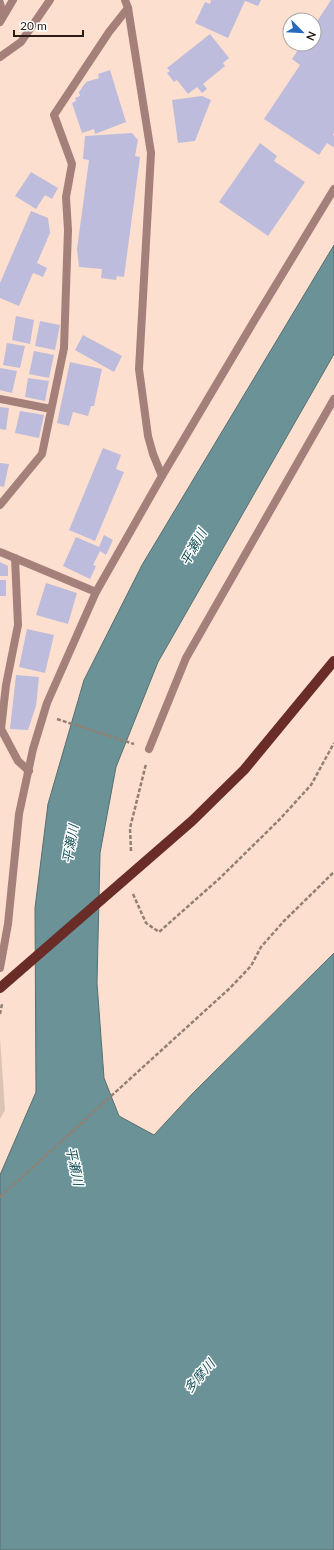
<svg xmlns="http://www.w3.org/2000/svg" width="334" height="1550" viewBox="0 0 334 1550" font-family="Lato,'Noto Sans JP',sans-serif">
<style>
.green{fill:#dcc4b5}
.water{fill:#6a9297;stroke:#566f70}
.building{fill:#bebcdc}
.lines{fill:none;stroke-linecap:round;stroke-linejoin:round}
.path{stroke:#947f73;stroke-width:2.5;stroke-dasharray:4 2;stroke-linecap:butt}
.lane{stroke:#a5807b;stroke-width:8}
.street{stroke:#a5807b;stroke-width:8}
.primary{stroke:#692c27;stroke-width:10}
.labels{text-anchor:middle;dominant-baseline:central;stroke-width:3;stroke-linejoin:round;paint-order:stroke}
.water-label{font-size:13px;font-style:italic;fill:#135056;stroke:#fff}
</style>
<rect width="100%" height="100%" fill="#fcdfce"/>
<path class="green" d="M 0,1038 L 5,1110 L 0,1119 Z"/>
<path class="water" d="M 334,245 L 334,354 L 158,662 L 116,767 L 100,853 L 97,983 L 104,1078 L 119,1116 L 154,1135 L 192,1094 L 334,953 L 334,1550 L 0,1550 L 0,1175 L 36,1092 L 35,908 L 48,804 L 84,680 L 142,565 Z"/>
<path class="building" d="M 211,0 L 261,0 L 258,6 L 245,1 L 228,38 L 195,23 L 205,2 L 210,4 Z
M 331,0 L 334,0 L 334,133 L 333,135 L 334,136 L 334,146 L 333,147 L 327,143 L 319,155 L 264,119 L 300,65 L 292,59 L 302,44 L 314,44 L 314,26 Z
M 210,34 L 229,58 L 223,63 L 225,66 L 203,84 L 207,89 L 202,93 L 197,87 L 188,94 L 177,80 L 174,82 L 167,73 L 170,71 L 167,68 Z
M 110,70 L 126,122 L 95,134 L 94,129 L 82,133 L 72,103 L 76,101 L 75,98 L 80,96 L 79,92 L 86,82 L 99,78 L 98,74 Z
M 202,96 L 211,100 L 195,141 L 178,143 L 172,100 Z
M 132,133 L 138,140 L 135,156 L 140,157 L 124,277 L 117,276 L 116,280 L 101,278 L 102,269 L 79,267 L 77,249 L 89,160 L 83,159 L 85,136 Z
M 260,143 L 277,156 L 274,161 L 305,182 L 268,236 L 219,202 Z
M 31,172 L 58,188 L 52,199 L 45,195 L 36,209 L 15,196 Z
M 31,211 L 48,218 L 50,233 L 37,263 L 47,268 L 43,277 L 33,273 L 19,306 L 0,298 L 0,283 Z
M 16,316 L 34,320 L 30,344 L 12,340 Z
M 40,321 L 60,325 L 55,350 L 35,346 Z
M 83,335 L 122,356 L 114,372 L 75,350 Z
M 7,343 L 25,346 L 20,368 L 3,365 Z
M 34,351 L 54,355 L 49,378 L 29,374 Z
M 70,362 L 102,369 L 94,406 L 91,406 L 88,416 L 73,412 L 69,426 L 57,423 Z
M 0,368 L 17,371 L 12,393 L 0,390 Z
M 28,378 L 49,381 L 45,401 L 25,397 Z
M 0,407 L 9,408 L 6,430 L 0,429 Z
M 20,411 L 44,415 L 39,438 L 15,433 Z
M 103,448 L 121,455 L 116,469 L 124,472 L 95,541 L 69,530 Z
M 0,463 L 9,464 L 4,487 L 0,486 Z
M 104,535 L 113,540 L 106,555 L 100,551 L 93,565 L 96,566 L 90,579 L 63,566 L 76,537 L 99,547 Z
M 0,562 L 8,566 L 8,576 L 0,576 Z
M 0,580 L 6,580 L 6,596 L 0,596 Z
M 46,583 L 77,593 L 68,624 L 36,615 Z
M 27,629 L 54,635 L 45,673 L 19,667 Z
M 16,675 L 39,677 L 36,706 L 28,730 L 10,729 Z"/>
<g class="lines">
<path class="path" d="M 57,719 L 134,744
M 131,851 L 130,828 L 146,764
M 133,894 L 146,923 L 159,932 L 220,878 L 280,819 L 311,785 L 334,743
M 0,1014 L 2,1004
M 0,1197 L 230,988 L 251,966 L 261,947 L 284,921 L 334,872"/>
<path class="lane" d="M 0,3 L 3,16
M 0,399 L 51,409
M 0,505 L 42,454 L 64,348 L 68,230 L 66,197 L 72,164 L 54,115 L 109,32 L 128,8
M 0,552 L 96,592
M 15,558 L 18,625 L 6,685 L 1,729 L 18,761 L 29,771"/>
<path class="street" d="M 125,0 L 128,8 L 151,153 L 139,369 L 148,436 L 153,454 L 162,476
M 0,22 L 13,0
M 0,57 L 21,42 L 50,0
M 149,749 L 186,658 L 334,399
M 0,968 L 8,924 L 19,814 L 33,749 L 47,703 L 96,592 L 162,476 L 254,321 L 334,189"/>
<path class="primary" d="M 0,988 L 192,821 L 244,770 L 334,661"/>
</g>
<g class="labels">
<g class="water-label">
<text transform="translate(193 547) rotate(-61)">平瀬川</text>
<text transform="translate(70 844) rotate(-80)">平瀬川</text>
<text transform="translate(75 1166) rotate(78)">平瀬川</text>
<text transform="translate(199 1376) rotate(-49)">多摩川</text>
</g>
</g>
<g transform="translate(302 32) rotate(114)"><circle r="19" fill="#ffffff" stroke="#a9a5a1"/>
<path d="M0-3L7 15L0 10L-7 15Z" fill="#2769ba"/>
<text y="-6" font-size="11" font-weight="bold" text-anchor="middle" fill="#291d15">N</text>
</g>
<path d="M14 30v6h69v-6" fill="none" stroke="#291d15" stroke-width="2"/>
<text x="20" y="30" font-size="12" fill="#291d15" stroke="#ffffff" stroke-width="3" paint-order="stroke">20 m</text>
</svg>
